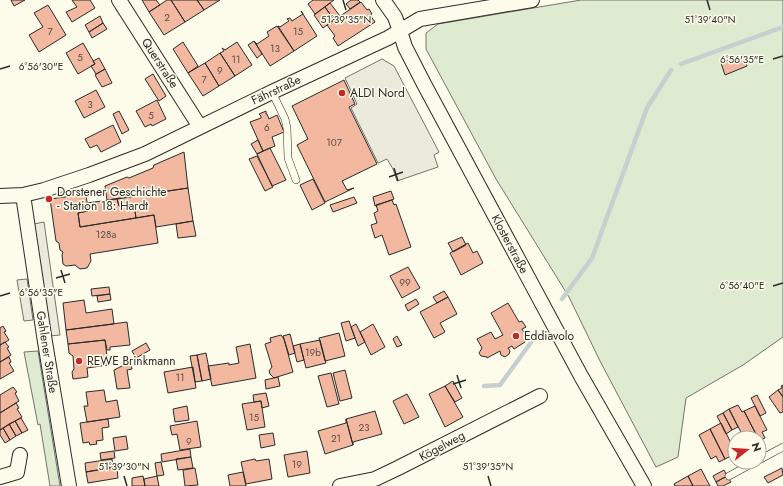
<svg xmlns="http://www.w3.org/2000/svg" width="783" height="486" viewBox="0 0 783 486" font-family="Jost,sans-serif">
<style>
.green{fill:#deebd1;stroke:#74746e}
.parking{fill:#eceadb;stroke:#74746e}
.lines{fill:none;stroke-linecap:round;stroke-linejoin:round}
.stream{stroke:#c7d0d0;stroke-width:4.5}
.building{fill:#f2b8a0;stroke:#2b2b2b}
.lane-casing{stroke:#2b2b2b;stroke-width:8}
.street-casing{stroke:#2b2b2b;stroke-width:16}
.lane{stroke:#fdfbea;stroke-width:7}
.street{stroke:#fdfbea;stroke-width:14}
.ticks{fill:none;stroke:#2b2b2b;stroke-width:1.5}
.poi-dot{fill:#c62828;stroke:#fdfbea;stroke-width:1.5}
.labels{text-anchor:middle;dominant-baseline:central;stroke-width:3;stroke-linejoin:round;paint-order:stroke}
.number-label{font-size:10px;fill:#5d4e48}
.street-label{font-size:12px;fill:#2b2b2b;stroke:#fdfbea}
.poi-label{font-size:12px;fill:#2b2b2b;stroke:#fdfbea;text-anchor:start}
.ticks-label{font-size:10px;text-anchor:middle;fill:#2b2b2b;stroke:#fdfbea;stroke-width:3;stroke-linejoin:round;paint-order:stroke}
</style>
<rect width="100%" height="100%" fill="#fdfbea"/>
<path class="green" d="M 581,0 L 783,0 L 783,337 L 743,365 L 686,398 L 678,457 L 656,467 L 600,361 L 569,297 L 496,179 L 426,49 L 426,33 L 438,24 Z
M 38,351 L 60,486 L 50,486 L 40,424 L 38,425 L 24,352 Z"/>
<path class="parking" d="M 382,59 L 394,66 L 439,152 L 434,155 L 438,167 L 397,181 L 393,169 L 387,159 L 378,163 L 351,108 L 357,104 L 345,78 Z
M 44,222 L 60,335 L 49,336 L 34,224 Z
M 27,279 L 33,320 L 24,321 L 17,280 Z"/>
<g class="lines">
<path class="stream" d="M 681,64 L 783,27
M 562,299 L 592,258 L 647,108 L 671,70
M 484,386 L 500,385 L 537,334"/>
</g>
<path class="building" d="M 11,0 L 25,0 L 14,6 Z
M 72,0 L 90,0 L 95,8 L 72,22 L 66,12 L 77,7 Z
M 142,0 L 156,0 L 160,5 L 149,12 Z
M 167,0 L 171,0 L 185,22 L 164,35 L 149,12 Z
M 171,0 L 197,0 L 204,10 L 185,22 Z
M 197,0 L 220,0 L 204,10 Z
M 313,0 L 334,0 L 315,14 L 308,4 Z
M 351,0 L 358,0 L 360,2 L 350,9 L 346,4 Z
M 361,2 L 367,10 L 369,9 L 372,14 L 370,15 L 375,22 L 338,46 L 333,38 L 335,36 L 327,25 Z
M 330,3 L 340,16 L 334,20 L 325,7 Z
M 48,5 L 66,35 L 39,52 L 29,35 L 43,27 L 34,13 Z
M 325,7 L 334,20 L 323,28 L 314,15 Z
M 301,11 L 317,36 L 294,51 L 278,26 L 280,27 L 289,21 L 287,19 L 290,18 L 292,21 L 303,14 Z
M 100,16 L 103,23 L 89,32 L 85,25 Z
M 103,23 L 107,29 L 92,38 L 89,32 Z
M 277,26 L 294,51 L 270,66 L 254,41 L 257,44 L 269,36 L 267,32 Z
M 254,41 L 262,54 L 257,58 L 248,45 Z
M 183,42 L 198,66 L 188,73 L 173,49 Z
M 237,42 L 252,65 L 235,76 L 220,53 L 224,51 L 222,48 L 225,50 Z
M 83,43 L 95,64 L 78,74 L 66,53 Z
M 220,53 L 235,76 L 219,86 L 205,63 Z
M 743,55 L 747,66 L 725,75 L 721,63 Z
M 99,58 L 105,69 L 96,74 L 91,66 L 95,64 L 93,61 Z
M 205,63 L 219,86 L 203,96 L 188,73 Z
M 105,69 L 112,83 L 102,87 L 95,75 Z
M 153,74 L 166,96 L 159,101 L 145,79 Z
M 344,80 L 355,104 L 349,107 L 377,164 L 342,181 L 347,190 L 354,188 L 325,202 L 297,145 L 308,139 L 292,106 Z
M 96,90 L 105,107 L 84,118 L 75,101 Z
M 157,100 L 166,119 L 152,126 L 151,124 L 145,127 L 136,111 Z
M 119,111 L 129,130 L 122,134 L 113,114 Z
M 266,111 L 266,114 L 267,114 L 269,119 L 277,115 L 284,132 L 272,137 L 275,146 L 263,151 L 250,122 L 261,118 L 261,116 L 259,114 Z
M 113,125 L 121,142 L 101,152 L 97,145 L 90,148 L 85,139 Z
M 258,140 L 263,151 L 257,154 L 251,144 Z
M 270,148 L 286,180 L 272,186 L 257,154 Z
M 184,152 L 188,188 L 107,200 L 105,186 L 127,177 L 129,178 L 153,168 L 154,165 Z
M 257,156 L 273,187 L 265,191 L 249,159 Z
M 313,179 L 325,203 L 312,210 L 300,185 Z
M 188,188 L 193,221 L 156,227 L 154,215 L 136,218 L 134,204 L 119,206 L 117,199 Z
M 391,191 L 394,199 L 375,206 L 373,197 Z
M 86,194 L 88,211 L 78,213 L 80,227 L 154,215 L 158,243 L 90,254 L 91,261 L 87,268 L 80,269 L 75,265 L 66,266 L 63,264 L 62,255 L 63,252 L 60,250 L 59,243 L 56,241 L 50,199 Z
M 354,197 L 357,203 L 333,212 L 330,205 Z
M 117,199 L 119,206 L 134,204 L 136,218 L 80,227 L 78,213 L 88,211 L 87,203 Z
M 392,200 L 394,205 L 396,204 L 411,247 L 389,255 L 382,235 L 375,238 L 371,225 L 377,223 L 374,213 L 378,211 L 376,205 Z
M 193,221 L 196,236 L 178,238 L 176,224 Z
M 462,237 L 466,245 L 453,252 L 448,243 Z
M 468,243 L 473,253 L 477,251 L 483,263 L 461,275 L 450,253 Z
M 408,267 L 420,288 L 402,298 L 390,276 Z
M 109,287 L 110,294 L 92,296 L 91,289 Z
M 444,291 L 448,297 L 437,303 L 433,297 Z
M 110,294 L 111,300 L 98,302 L 97,296 Z
M 448,297 L 457,314 L 440,323 L 445,332 L 434,338 L 420,312 Z
M 416,299 L 419,304 L 408,311 L 405,305 Z
M 84,300 L 86,313 L 112,309 L 114,324 L 66,330 L 63,303 Z
M 508,303 L 519,322 L 522,321 L 526,327 L 522,329 L 527,338 L 524,340 L 525,342 L 514,349 L 512,346 L 508,348 L 510,351 L 509,354 L 505,357 L 501,355 L 500,351 L 487,358 L 487,357 L 481,356 L 479,353 L 482,348 L 477,339 L 491,332 L 495,339 L 503,335 L 491,313 Z
M 349,321 L 355,338 L 346,341 L 341,323 Z
M 127,322 L 130,345 L 110,347 L 110,350 L 107,350 L 105,340 L 68,344 L 66,330 Z
M 356,324 L 365,342 L 358,346 L 351,327 Z
M 373,324 L 385,347 L 371,355 L 360,332 Z
M 3,326 L 6,331 L 4,332 L 9,340 L 0,345 L 0,328 Z
M 339,333 L 345,356 L 325,361 L 319,338 Z
M 290,334 L 295,353 L 289,355 L 283,336 Z
M 281,335 L 284,339 L 293,372 L 274,378 L 270,374 L 269,371 L 272,367 L 265,344 L 271,342 L 270,338 Z
M 397,336 L 402,345 L 397,347 L 393,339 Z
M 105,340 L 108,365 L 87,368 L 88,377 L 73,379 L 72,372 L 74,369 L 73,356 L 69,353 L 68,344 Z
M 320,340 L 326,363 L 306,368 L 300,344 Z
M 5,342 L 9,347 L 7,348 L 11,355 L 0,362 L 0,345 Z
M 146,343 L 150,350 L 136,358 L 132,351 Z
M 250,344 L 256,378 L 212,386 L 208,366 L 229,363 L 229,365 L 239,363 L 236,347 Z
M 300,344 L 304,360 L 297,362 L 293,346 Z
M 206,353 L 211,379 L 202,381 L 197,355 Z
M 197,355 L 202,381 L 195,382 L 190,356 Z
M 9,357 L 11,362 L 9,363 L 14,371 L 0,379 L 0,362 Z
M 130,362 L 132,369 L 127,370 L 130,388 L 117,389 L 114,370 Z
M 193,367 L 196,388 L 168,393 L 164,372 Z
M 345,370 L 352,398 L 340,401 L 333,373 Z
M 331,373 L 339,404 L 327,407 L 318,376 Z
M 278,377 L 280,386 L 266,389 L 265,380 Z
M 453,381 L 462,398 L 455,402 L 445,386 Z
M 783,385 L 783,397 L 778,390 L 782,388 L 781,386 Z
M 445,386 L 463,417 L 445,427 L 429,394 Z
M 13,387 L 17,392 L 15,393 L 19,401 L 0,413 L 0,395 Z
M 104,390 L 106,402 L 117,400 L 120,417 L 87,422 L 84,406 L 88,406 L 86,392 Z
M 778,390 L 783,397 L 783,412 L 780,413 L 769,397 Z
M 266,393 L 269,406 L 262,408 L 261,401 L 254,402 L 253,395 Z
M 407,394 L 419,417 L 404,424 L 393,401 Z
M 757,395 L 766,413 L 760,416 L 751,398 Z
M 261,401 L 265,427 L 247,430 L 242,404 Z
M 16,403 L 19,408 L 17,409 L 22,417 L 0,430 L 0,413 Z
M 738,405 L 742,412 L 744,411 L 758,438 L 744,438 L 729,409 Z
M 187,406 L 189,420 L 175,422 L 173,409 Z
M 755,406 L 767,430 L 762,432 L 765,438 L 759,441 L 759,438 L 758,438 L 744,411 Z
M 729,409 L 738,427 L 732,430 L 723,413 Z
M 375,411 L 382,434 L 353,442 L 353,445 L 346,419 Z
M 723,413 L 732,430 L 726,434 L 717,416 Z
M 21,418 L 28,430 L 22,433 L 15,421 Z
M 108,419 L 109,427 L 102,428 L 103,440 L 96,441 L 97,444 L 90,445 L 89,442 L 83,443 L 80,423 Z
M 346,419 L 353,445 L 325,454 L 318,431 L 346,423 Z
M 15,421 L 22,433 L 16,436 L 9,424 Z
M 197,421 L 201,447 L 180,450 L 177,434 L 172,435 L 170,426 Z
M 721,423 L 733,447 L 728,450 L 731,456 L 725,459 L 710,429 Z
M 9,424 L 16,436 L 10,440 L 3,428 Z
M 3,428 L 10,440 L 5,443 L 0,435 L 0,430 Z
M 710,429 L 725,459 L 719,462 L 716,456 L 711,459 L 699,435 Z
M 273,433 L 275,445 L 261,448 L 259,435 Z
M 126,436 L 128,449 L 115,451 L 113,438 Z
M 190,449 L 191,457 L 162,462 L 161,454 Z
M 114,451 L 115,458 L 101,460 L 100,453 Z
M 307,451 L 310,473 L 288,477 L 284,455 Z
M 191,457 L 193,468 L 178,470 L 176,459 Z
M 112,459 L 113,467 L 86,472 L 85,463 Z
M 255,459 L 256,461 L 269,459 L 272,479 L 246,484 L 241,462 Z
M 161,462 L 164,475 L 157,476 L 155,463 Z
M 117,467 L 118,478 L 88,483 L 86,472 Z
M 195,468 L 198,485 L 185,486 L 183,470 Z
M 782,468 L 783,475 L 768,483 L 764,477 Z
M 701,469 L 710,486 L 693,486 L 688,476 Z
M 724,470 L 727,476 L 716,482 L 713,476 Z
M 243,472 L 246,486 L 230,486 L 228,475 Z
M 143,476 L 145,486 L 132,486 L 132,478 Z
M 157,476 L 159,486 L 145,486 L 144,479 Z
M 688,476 L 693,486 L 675,486 L 674,484 Z
M 727,476 L 731,482 L 723,486 L 718,486 L 716,482 Z"/>
<g class="lines">
<g class="lane-casing">
<path id="lane" d="M 272,92 L 285,119 L 287,128 L 288,158 L 296,180
M 759,460 L 783,447
M 729,476 L 755,462"/>
</g>
<g class="street-casing">
<path id="street" d="M 119,0 L 200,127
M 383,0 L 395,17 L 400,31 L 405,47 L 424,84 L 581,376 L 644,486
M 23,195 L 45,342 L 69,486
M 0,196 L 23,195 L 44,190 L 89,175 L 145,154 L 272,92 L 388,38 L 420,19 L 532,0
M 0,477 L 17,472 L 20,455
M 340,486 L 375,479 L 398,468 L 540,396"/>
</g>
<use href="#lane" class="lane"/>
<use href="#street" class="street"/>
</g>
<path class="ticks" d="M 343,0 L 346,10M 707,0 L 710,10M 773,59 L 783,56M 0,69 L 10,66M 394,168 L 398,181M 389,177 L 403,172M 61,270 L 65,283M 56,278 L 70,274M 773,286 L 783,283M 0,296 L 10,293M 457,375 L 461,388M 453,384 L 466,380M 124,476 L 127,486M 488,476 L 491,486"/>
<g class="poi-dot">
<circle cx="342" cy="93" r="4"/>
<circle cx="49" cy="199" r="4"/>
<circle cx="516" cy="336" r="4"/>
<circle cx="79" cy="361" r="4"/>
</g>
<g class="labels">
<g class="number-label">
<text x="167" y="17">2</text>
<text x="50" y="31">7</text>
<text x="298" y="31">15</text>
<text x="275" y="48">13</text>
<text x="80" y="57">5</text>
<text x="236" y="59">11</text>
<text x="220" y="70">9</text>
<text x="204" y="79">7</text>
<text x="90" y="104">3</text>
<text x="151" y="115">5</text>
<text x="267" y="127">6</text>
<text x="334" y="142">107</text>
<text x="106" y="234">128a</text>
<text x="405" y="282">99</text>
<text x="313" y="352">19b</text>
<text x="180" y="377">11</text>
<text x="254" y="417">15</text>
<text x="364" y="427">23</text>
<text x="336" y="438">21</text>
<text x="189" y="441">9</text>
<text x="297" y="464">19</text>
</g>
<g class="street-label">
<text transform="translate(160 63) rotate(57)">Querstraße</text>
<text transform="translate(276 90) rotate(-25)">Fährstraße</text>
<text transform="translate(510 244) rotate(62)">Klosterstraße</text>
<text transform="translate(47 352) rotate(81)">Gahlener Straße</text>
<text transform="translate(442 446) rotate(-28)">Kögelweg</text>
</g>
<g class="poi-label">
<text x="350" y="93">ALDI Nord</text>
<text x="57" y="192">Dorstener Geschichte<tspan x="57" dy="14">- Station 18: Hardt</tspan></text>
<text x="524" y="336">Eddiavolo</text>
<text x="87" y="361">REWE Brinkmann</text>
</g>
</g>
<g class="ticks-label">
<text x="346" y="23">51°39'35"N</text>
<text x="710" y="23">51°39'40"N</text>
<text x="742" y="63">6°56'35"E</text>
<text x="41" y="70">6°56'30"E</text>
<text x="742" y="289">6°56'40"E</text>
<text x="41" y="296">6°56'35"E</text>
<text x="124" y="470">51°39'30"N</text>
<text x="488" y="470">51°39'35"N</text>
</g>
<g transform="translate(747 450) rotate(73)"><circle r="19" fill="#fdfbea" stroke="#a9a89e"/>
<path d="M0-3L7 15L0 10L-7 15Z" fill="#c62828"/>
<text y="-6" font-size="11" font-weight="bold" text-anchor="middle" fill="#2b2b2b">N</text>
</g>
</svg>
